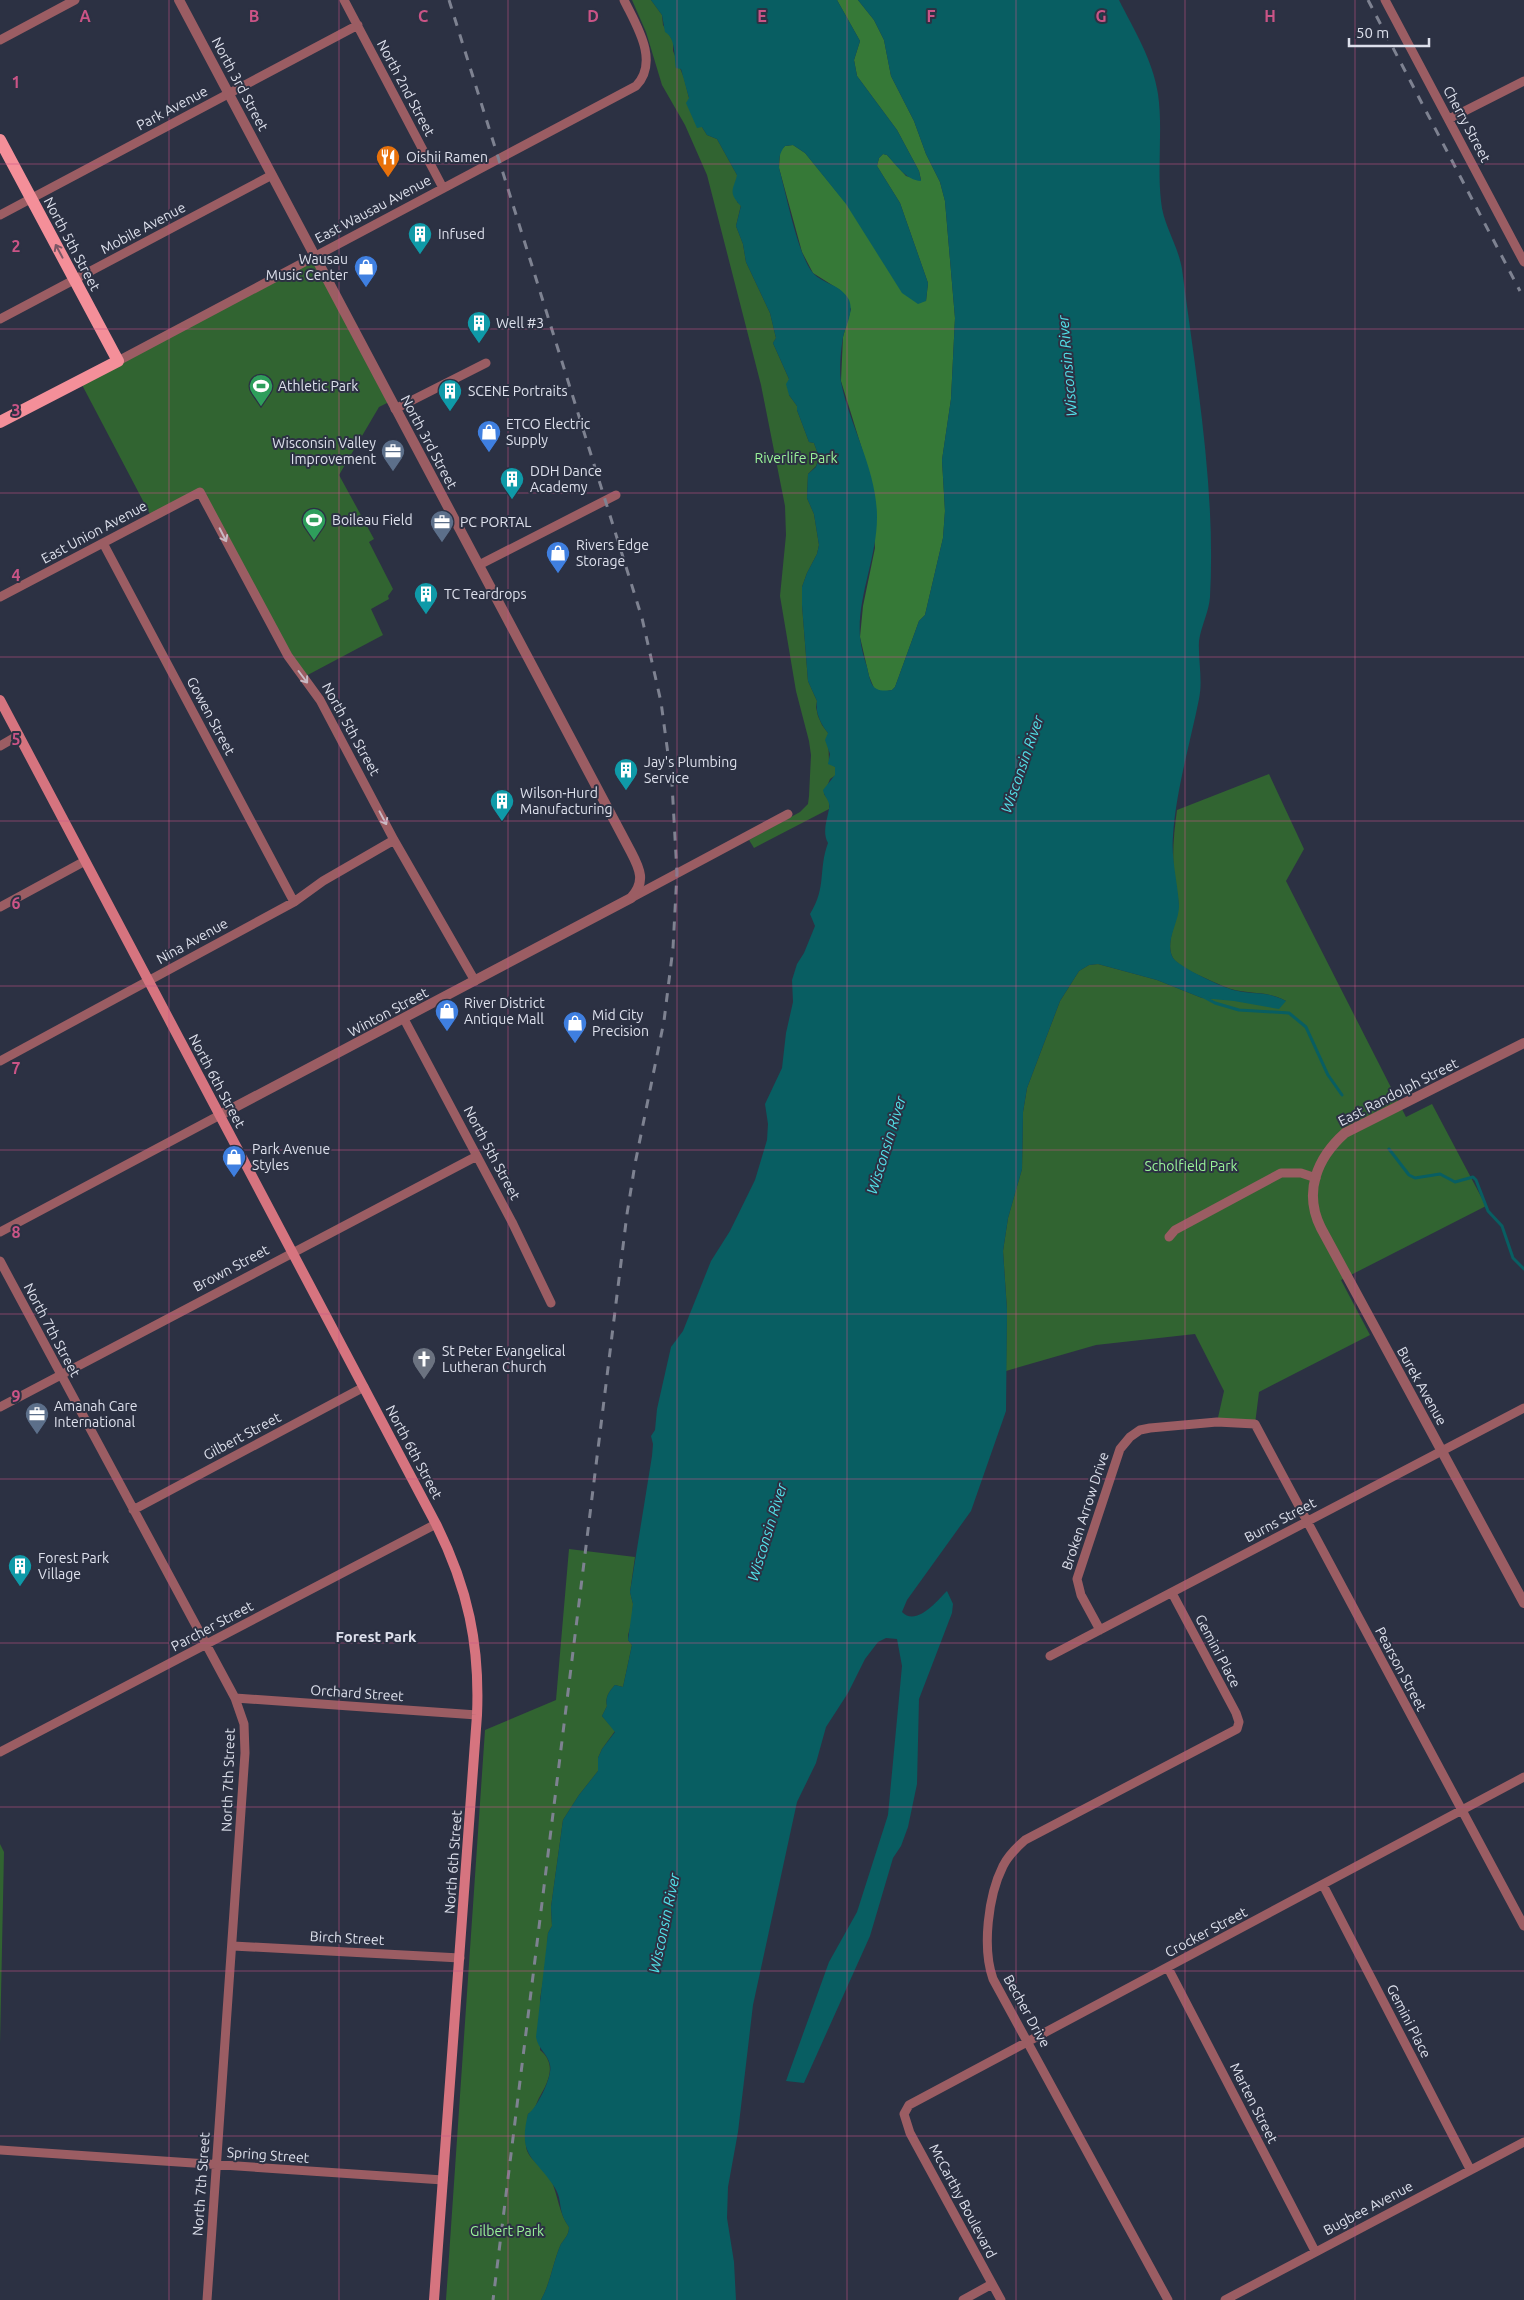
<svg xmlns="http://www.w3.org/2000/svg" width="1524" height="2300" viewBox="0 0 1524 2300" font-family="Ubuntu,sans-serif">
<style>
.green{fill:#316431}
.forest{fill:#367937}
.water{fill:#085e62}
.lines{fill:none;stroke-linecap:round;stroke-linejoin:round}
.stream{stroke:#085e62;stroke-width:3}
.minor{stroke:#9b5d63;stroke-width:9}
.tertiary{stroke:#9b5d63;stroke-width:10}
.secondary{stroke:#d6747f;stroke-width:10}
.primary{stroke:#f48f99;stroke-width:12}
.rail{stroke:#7e8291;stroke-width:3;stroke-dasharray:9 9;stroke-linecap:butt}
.oneway{stroke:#7c5765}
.oneway2{stroke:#c9b9c3}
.grid{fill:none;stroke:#ca5486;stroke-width:1;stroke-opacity:0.55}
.labels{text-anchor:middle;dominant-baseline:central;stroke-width:4;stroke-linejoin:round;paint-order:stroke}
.street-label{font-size:14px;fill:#dde0ec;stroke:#2c3143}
.poi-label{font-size:14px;fill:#dde0ec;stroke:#2c3143;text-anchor:start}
.park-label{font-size:14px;fill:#9af499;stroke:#2c3143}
.water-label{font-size:15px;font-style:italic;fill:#52e1e9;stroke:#2c3143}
.neighbourhood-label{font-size:15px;font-weight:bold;fill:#dde0ec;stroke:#2c3143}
.grid-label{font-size:16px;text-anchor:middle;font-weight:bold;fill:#ca5486;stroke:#2c3143;stroke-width:4;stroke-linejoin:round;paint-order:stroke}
</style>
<rect width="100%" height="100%" fill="#2c3143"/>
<path class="green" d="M 632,0 L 651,0 L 662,15 L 663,25 L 673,41 L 673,51 L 684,78 L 689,98 L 702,127 L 707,135 L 717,139 L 737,175 L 737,202 L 741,205 L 736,226 L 743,244 L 746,262 L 770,313 L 776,338 L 773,343 L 789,379 L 789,395 L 797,406 L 797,410 L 809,442 L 814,443 L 819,457 L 816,466 L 808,474 L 807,498 L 814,514 L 819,545 L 817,554 L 807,573 L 802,587 L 802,605 L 808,681 L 817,701 L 816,707 L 818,716 L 822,725 L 828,733 L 829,761 L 835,767 L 836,775 L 830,779 L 824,794 L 829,801 L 829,809 L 754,848 L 749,840 L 800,812 L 808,804 L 809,796 L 811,755 L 809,741 L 796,691 L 780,596 L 786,535 L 785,506 L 761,385 L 707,175 L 685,125 L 662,85 L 646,32 Z
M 313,256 L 391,401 L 379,407 L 339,475 L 374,539 L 369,542 L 393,589 L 388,596 L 389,599 L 371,609 L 383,635 L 302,678 L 201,491 L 151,516 L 80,381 Z
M 1269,774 L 1304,849 L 1286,881 L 1406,1117 L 1432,1104 L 1486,1206 L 1341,1280 L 1370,1335 L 1259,1392 L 1255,1424 L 1217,1422 L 1224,1391 L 1195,1334 L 1096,1345 L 1006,1371 L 1007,1310 L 1003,1251 L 1008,1218 L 1022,1169 L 1023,1112 L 1027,1088 L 1060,1001 L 1079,971 L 1089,965 L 1098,964 L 1157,980 L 1202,998 L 1286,1001 C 1265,989 1245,996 1223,986 C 1212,981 1179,968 1173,958 C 1165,944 1176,924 1178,910 C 1180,899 1175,886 1174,875 C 1172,853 1174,832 1177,810 Z
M 569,1549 L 635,1557 L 630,1592 L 633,1604 L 632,1621 L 628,1635 L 628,1640 L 632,1645 L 623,1687 L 615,1685 C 609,1692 605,1697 607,1706 L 602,1716 L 615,1731 L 602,1749 L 598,1758 L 598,1771 L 579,1795 L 563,1820 L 551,1907 L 552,1926 L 548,1933 L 546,1963 L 540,1999 L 540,2050 C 557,2064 549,2081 539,2098 C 536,2104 535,2110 528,2114 C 527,2124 525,2136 526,2146 C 527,2160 546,2168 551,2180 C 558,2195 559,2214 569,2227 C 569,2235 565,2238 561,2244 C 553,2262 551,2282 541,2300 L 446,2300 L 485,1730 L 556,1700 Z
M 0,1844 L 4,1852 L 0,2044 Z"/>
<path class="forest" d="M 837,0 L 858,0 L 874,20 L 884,40 L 891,76 L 914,121 L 926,154 L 940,182 L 945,201 L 955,318 L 951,399 L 942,460 L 945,511 L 943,538 L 925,615 L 919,621 L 895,687 L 892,690 L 881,692 L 874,688 L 869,676 L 860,637 L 863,606 L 875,548 L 870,475 L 841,381 L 843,337 L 851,309 L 840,290 L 813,273 L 802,252 L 779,168 L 780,151 L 785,146 L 793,145 L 805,153 L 926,301 L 928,283 L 900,203 L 877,166 L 879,158 L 883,154 L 887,155 L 906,176 L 921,180 L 919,171 L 897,130 L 857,76 L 854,60 L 860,41 Z"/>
<path class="water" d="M 651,0 L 837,0 L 860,41 L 854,60 L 857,76 L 897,130 L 919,171 L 921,181 C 906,180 897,166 887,155 L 883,154 L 879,158 L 877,166 L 900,203 L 928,283 L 926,301 L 918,304 L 902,293 L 846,204 L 805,153 L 793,145 L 785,146 C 779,153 779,159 779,168 C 786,193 798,256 813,273 C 823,284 842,285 849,300 C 854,312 846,324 843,337 C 841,349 839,369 841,382 C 850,427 877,470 877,517 C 877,558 857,597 860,637 C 861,647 864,658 867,667 C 871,685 872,693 892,690 L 895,687 L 919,621 L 925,615 L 943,538 L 945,511 L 942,460 L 951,399 L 955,318 L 945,201 L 940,182 L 926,154 L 914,121 L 891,76 L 884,40 L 874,20 L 858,0 L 1119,0 C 1134,30 1153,60 1158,94 C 1163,129 1157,166 1161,201 C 1163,225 1178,245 1182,269 C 1196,377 1216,488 1210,597 C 1209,612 1201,626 1199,641 C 1198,660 1203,680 1199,699 C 1190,744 1176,790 1173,836 C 1171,860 1178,883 1179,906 C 1179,923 1164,942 1173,958 C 1179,967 1227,990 1238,991 C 1259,995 1266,991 1286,1001 L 1279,1009 L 1234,1001 L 1202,998 L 1157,980 L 1098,964 L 1089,965 L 1079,971 L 1060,1001 L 1027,1088 L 1023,1112 L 1022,1169 L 1008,1218 L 1003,1251 L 1007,1310 L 1006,1411 L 971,1511 L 907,1600 L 902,1612 C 916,1627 937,1601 947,1591 L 953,1604 L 952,1613 L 919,1699 L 917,1784 L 908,1827 L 901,1846 L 893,1858 L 870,1936 L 804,2083 L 786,2081 L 829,1962 L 857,1912 L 888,1815 L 902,1666 L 897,1639 L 886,1638 L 878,1642 L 865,1659 L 848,1693 L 826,1727 L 816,1763 L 797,1802 L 753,2005 L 738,2132 L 728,2187 L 727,2218 L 734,2262 L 736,2300 L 541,2300 C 551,2282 553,2262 561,2244 C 565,2238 569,2235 569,2227 C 557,2211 563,2201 555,2188 C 536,2157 517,2158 528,2114 C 537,2108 553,2076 550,2065 C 548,2054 538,2049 536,2037 L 548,1933 L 552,1926 L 551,1907 L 563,1820 L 579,1795 L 598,1771 L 598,1758 L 602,1749 L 615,1732 L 602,1716 L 607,1706 C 605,1697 609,1692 615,1685 L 623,1687 L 632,1645 L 628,1640 L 633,1604 L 630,1592 L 652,1456 L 653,1444 L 651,1436 L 655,1430 L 657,1409 L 671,1347 L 683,1331 L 711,1261 L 730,1231 L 755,1180 L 767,1140 L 768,1124 L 765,1104 L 782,1068 L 786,1033 L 793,1002 L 792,980 L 797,964 L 804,953 L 815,926 L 810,914 C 827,887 818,870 828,843 C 822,832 827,820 829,809 C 831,801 824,797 823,790 L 835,775 L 835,767 L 828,764 L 830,754 L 825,740 L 828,733 C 821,724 815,713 817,701 L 808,681 L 802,605 L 802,587 L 807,573 L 817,554 L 819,545 L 814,514 L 807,498 L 808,474 L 816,467 L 819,457 L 814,443 L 809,442 L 797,410 L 797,406 L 789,395 L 786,384 L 789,379 L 773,343 L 776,338 L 770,313 L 746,262 L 743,244 L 736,226 L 741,206 C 727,192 734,189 737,175 L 717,139 L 707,135 L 702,127 L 697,128 L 686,103 L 689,98 L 681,69 L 676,68 C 674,57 676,38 665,32 L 662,15 Z"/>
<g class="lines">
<path class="stream" d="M 1204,997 L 1215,1003 L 1239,1010 L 1289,1013 L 1306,1027 L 1328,1075 L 1342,1095
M 1389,1149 L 1409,1175 L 1415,1178 L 1440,1174 L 1455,1182 L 1473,1177 L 1476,1180 L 1488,1211 L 1502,1226 L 1513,1258 L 1524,1269"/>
<path class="minor" d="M 344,0 L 443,188
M 1385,0 L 1524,262
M 0,40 L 75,0
M 1449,119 L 1524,81
M 0,215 L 358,25
M 0,319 L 272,175
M 118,361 L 636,86 C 660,61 636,25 624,0
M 395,409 L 486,363
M 103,543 L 294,902
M 479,565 L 616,495
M 0,597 L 200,492 L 288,656 L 320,700 L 394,840 L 475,981
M 0,746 L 19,735
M 631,898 L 788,814
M 0,907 L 85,861
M 404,1019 L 512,1222 L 551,1303
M 0,1061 L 294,902 L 323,881 L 394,840
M 0,1232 L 220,1115
M 1169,1237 L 1175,1230 L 1281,1173 L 1301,1173 L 1316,1178
M 0,1261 L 235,1698 L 244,1724 L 245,1753 L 207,2300
M 0,1407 L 477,1156
M 133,1510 L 364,1387
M 1100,1630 L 1081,1595 L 1077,1579 L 1120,1449 L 1130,1437 L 1140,1430 L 1150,1428 L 1217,1422 L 1255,1424 L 1524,1926
M 1050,1656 L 1524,1408
M 235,1698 L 477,1715
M 0,1752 L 436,1524
M 1323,1885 L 1470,2169
M 233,1946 L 460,1958
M 1168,1968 L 1315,2251
M 0,2150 L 443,2180
M 963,2300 L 992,2284
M 1001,2300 L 910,2133 L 904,2114 L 909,2105 L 1524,1777
M 1168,2300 L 993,1979 C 982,1948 988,1896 1003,1866 C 1008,1856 1016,1848 1025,1840 L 1237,1729 L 1239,1722 L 1236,1713 L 1172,1593
M 1225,2300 L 1524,2142"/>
<path class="tertiary" d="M 179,0 L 631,852 C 640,869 646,882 631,898 L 220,1115
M 1524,1043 L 1345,1133 C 1317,1158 1303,1192 1321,1228 L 1524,1603"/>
<path class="secondary" d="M 0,700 L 436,1524 C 468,1588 480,1645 477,1715 L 434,2300"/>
<path class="primary" d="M 0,140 L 118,361 L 0,422"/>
<path class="rail" d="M 449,0 L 642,618 L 661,702 L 672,784 L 677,873 L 673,948 L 664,1021 L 635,1164 L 627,1214 L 493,2300
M 1368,0 L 1520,291"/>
</g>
<defs><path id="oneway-shaft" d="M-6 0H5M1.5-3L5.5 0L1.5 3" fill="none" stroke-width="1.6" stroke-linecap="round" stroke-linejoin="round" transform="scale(1.25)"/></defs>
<use class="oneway" href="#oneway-shaft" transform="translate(59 251) rotate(-118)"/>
<g class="oneway2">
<use href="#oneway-shaft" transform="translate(223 535) rotate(63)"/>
<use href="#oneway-shaft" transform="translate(303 677) rotate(53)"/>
<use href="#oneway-shaft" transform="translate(383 818) rotate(62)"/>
</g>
<path class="grid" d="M 169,0 L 169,2300M 339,0 L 339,2300M 508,0 L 508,2300M 677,0 L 677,2300M 847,0 L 847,2300M 1016,0 L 1016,2300M 1185,0 L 1185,2300M 1355,0 L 1355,2300M 0,164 L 1524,164M 0,329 L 1524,329M 0,493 L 1524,493M 0,657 L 1524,657M 0,821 L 1524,821M 0,986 L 1524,986M 0,1150 L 1524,1150M 0,1314 L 1524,1314M 0,1479 L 1524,1479M 0,1643 L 1524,1643M 0,1807 L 1524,1807M 0,1971 L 1524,1971M 0,2136 L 1524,2136"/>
<defs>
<g id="restaurant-pin" transform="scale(1.25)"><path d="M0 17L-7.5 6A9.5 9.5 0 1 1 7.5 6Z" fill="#e8710a" stroke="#2c3143"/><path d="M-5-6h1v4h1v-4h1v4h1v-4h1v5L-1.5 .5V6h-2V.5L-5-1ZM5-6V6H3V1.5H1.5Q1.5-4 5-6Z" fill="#fff"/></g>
<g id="building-pin" transform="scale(1.25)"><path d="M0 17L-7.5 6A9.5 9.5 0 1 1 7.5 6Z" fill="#0f9aa8" stroke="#2c3143"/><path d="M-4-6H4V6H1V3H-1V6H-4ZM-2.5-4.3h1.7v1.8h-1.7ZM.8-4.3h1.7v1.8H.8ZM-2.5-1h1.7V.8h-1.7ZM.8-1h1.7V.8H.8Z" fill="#fff"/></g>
<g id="shop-pin" transform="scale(1.25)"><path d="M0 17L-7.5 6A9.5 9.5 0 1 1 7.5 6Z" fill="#3f7fe0" stroke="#2c3143"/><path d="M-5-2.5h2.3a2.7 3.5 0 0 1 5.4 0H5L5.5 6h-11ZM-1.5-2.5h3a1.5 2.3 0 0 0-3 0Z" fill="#fff"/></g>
<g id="stadium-pin" transform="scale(1.25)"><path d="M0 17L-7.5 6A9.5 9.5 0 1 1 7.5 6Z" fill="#2e9e5b" stroke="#2c3143"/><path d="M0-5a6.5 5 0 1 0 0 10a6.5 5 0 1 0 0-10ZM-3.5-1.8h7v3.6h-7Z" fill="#fff"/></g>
<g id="office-pin" transform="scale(1.25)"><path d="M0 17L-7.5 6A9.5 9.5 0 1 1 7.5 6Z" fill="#5c6f8a" stroke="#2c3143"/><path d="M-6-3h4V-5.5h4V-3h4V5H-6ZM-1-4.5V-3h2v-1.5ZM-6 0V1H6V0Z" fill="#fff"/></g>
<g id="church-pin" transform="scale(1.25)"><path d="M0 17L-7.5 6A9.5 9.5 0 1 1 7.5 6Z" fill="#6b7280" stroke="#2c3143"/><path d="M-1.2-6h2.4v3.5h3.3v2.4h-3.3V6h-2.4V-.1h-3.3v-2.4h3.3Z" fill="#fff"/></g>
</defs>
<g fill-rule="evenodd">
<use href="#restaurant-pin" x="388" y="157"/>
<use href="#building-pin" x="420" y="234"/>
<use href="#shop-pin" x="366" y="267"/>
<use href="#building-pin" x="479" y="323"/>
<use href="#stadium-pin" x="261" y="386"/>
<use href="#building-pin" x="450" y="391"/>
<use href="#shop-pin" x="489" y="432"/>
<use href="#office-pin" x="393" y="451"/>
<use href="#building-pin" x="512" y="479"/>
<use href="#stadium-pin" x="314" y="520"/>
<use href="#office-pin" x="442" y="522"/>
<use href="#shop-pin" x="558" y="553"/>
<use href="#building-pin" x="426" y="594"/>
<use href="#building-pin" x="626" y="770"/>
<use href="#building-pin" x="502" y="801"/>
<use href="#shop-pin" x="447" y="1011"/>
<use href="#shop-pin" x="575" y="1023"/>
<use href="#shop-pin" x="234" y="1157"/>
<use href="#church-pin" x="424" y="1359"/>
<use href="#office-pin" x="37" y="1414"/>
<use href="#building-pin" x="20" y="1566"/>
</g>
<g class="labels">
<g class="street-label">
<text transform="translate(240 84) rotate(62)">North 3rd Street</text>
<text transform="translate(406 88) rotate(62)">North 2nd Street</text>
<text transform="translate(172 108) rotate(-28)">Park Avenue</text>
<text transform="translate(1467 124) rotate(62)">Cherry Street</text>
<text transform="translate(373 209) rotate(-28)">East Wausau Avenue</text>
<text transform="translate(143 228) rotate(-28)">Mobile Avenue</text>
<text transform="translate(72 244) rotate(62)">North 5th Street</text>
<text transform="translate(429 442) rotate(62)">North 3rd Street</text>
<text transform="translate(94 532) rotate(-28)">East Union Avenue</text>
<text transform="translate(211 716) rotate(62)">Gowen Street</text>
<text transform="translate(351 729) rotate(61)">North 5th Street</text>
<text transform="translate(192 941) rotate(-29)">Nina Avenue</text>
<text transform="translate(388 1012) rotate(-28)">Winton Street</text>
<text transform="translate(217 1081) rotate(62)">North 6th Street</text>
<text transform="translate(1398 1092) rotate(-27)">East Randolph Street</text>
<text transform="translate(492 1153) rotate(62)">North 5th Street</text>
<text transform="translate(231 1268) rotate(-28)">Brown Street</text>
<text transform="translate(52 1330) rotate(62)">North 7th Street</text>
<text transform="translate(1422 1386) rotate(61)">Burek Avenue</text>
<text transform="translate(242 1436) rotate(-28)">Gilbert Street</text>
<text transform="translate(414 1452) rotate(62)">North 6th Street</text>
<text transform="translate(1085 1511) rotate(-72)">Broken Arrow Drive</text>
<text transform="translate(1280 1520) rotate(-28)">Burns Street</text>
<text transform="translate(212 1626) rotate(-28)">Parcher Street</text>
<text transform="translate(1218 1651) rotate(62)">Gemini Place</text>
<text transform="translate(1401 1669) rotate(62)">Pearson Street</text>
<text transform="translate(357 1693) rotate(4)">Orchard Street</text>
<text transform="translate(228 1780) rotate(-88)">North 7th Street</text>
<text transform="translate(453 1862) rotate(-86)">North 6th Street</text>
<text transform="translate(1206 1932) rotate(-28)">Crocker Street</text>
<text transform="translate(347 1938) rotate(3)">Birch Street</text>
<text transform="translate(1027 2011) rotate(61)">Becher Drive</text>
<text transform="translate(1409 2021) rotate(63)">Gemini Place</text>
<text transform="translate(1254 2103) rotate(63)">Marten Street</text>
<text transform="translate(268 2155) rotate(4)">Spring Street</text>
<text transform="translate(201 2184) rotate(-86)">North 7th Street</text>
<text transform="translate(963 2201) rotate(62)">McCarthy Boulevard</text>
<text transform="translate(1368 2208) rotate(-28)">Bugbee Avenue</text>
</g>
<g class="poi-label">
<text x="406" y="157">Oishii Ramen</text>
<text x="438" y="234">Infused</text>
<text x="348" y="259" text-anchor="end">Wausau<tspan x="348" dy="16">Music Center</tspan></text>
<text x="496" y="323">Well #3</text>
<text x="278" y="386">Athletic Park</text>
<text x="468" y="391">SCENE Portraits</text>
<text x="506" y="424">ETCO Electric<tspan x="506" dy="16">Supply</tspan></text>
<text x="376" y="443" text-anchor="end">Wisconsin Valley<tspan x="376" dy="16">Improvement</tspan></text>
<text x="530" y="471">DDH Dance<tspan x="530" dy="16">Academy</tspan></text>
<text x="332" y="520">Boileau Field</text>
<text x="460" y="522">PC PORTAL</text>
<text x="576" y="545">Rivers Edge<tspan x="576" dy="16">Storage</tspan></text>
<text x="444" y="594">TC Teardrops</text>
<text x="644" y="762">Jay's Plumbing<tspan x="644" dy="16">Service</tspan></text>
<text x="520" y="793">Wilson-Hurd<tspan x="520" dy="16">Manufacturing</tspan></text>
<text x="464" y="1003">River District<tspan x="464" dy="16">Antique Mall</tspan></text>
<text x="592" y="1015">Mid City<tspan x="592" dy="16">Precision</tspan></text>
<text x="252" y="1149">Park Avenue<tspan x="252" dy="16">Styles</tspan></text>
<text x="442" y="1351">St Peter Evangelical<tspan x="442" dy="16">Lutheran Church</tspan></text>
<text x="54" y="1406">Amanah Care<tspan x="54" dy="16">International</tspan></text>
<text x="38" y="1558">Forest Park<tspan x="38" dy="16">Village</tspan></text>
</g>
<g class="park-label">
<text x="796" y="458">Riverlife Park</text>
<text x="1191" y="1166">Scholfield Park</text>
<text x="507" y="2231">Gilbert Park</text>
</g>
<g class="water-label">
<text transform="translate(1067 366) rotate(-95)">Wisconsin River</text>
<text transform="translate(1022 764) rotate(-71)">Wisconsin River</text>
<text transform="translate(886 1145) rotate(-73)">Wisconsin River</text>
<text transform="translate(767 1532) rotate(-73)">Wisconsin River</text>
<text transform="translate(664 1923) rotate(-78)">Wisconsin River</text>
</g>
<g class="neighbourhood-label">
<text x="376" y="1636">Forest Park</text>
</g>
</g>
<g class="grid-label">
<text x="85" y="22">A</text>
<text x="254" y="22">B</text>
<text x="423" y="22">C</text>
<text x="593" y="22">D</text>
<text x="762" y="22">E</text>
<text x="931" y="22">F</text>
<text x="1101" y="22">G</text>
<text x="1270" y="22">H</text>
<text x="16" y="88">1</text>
<text x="16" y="252">2</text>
<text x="16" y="416">3</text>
<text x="16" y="581">4</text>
<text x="16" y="745">5</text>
<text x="16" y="909">6</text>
<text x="16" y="1074">7</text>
<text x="16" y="1238">8</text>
<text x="16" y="1402">9</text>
</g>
<path d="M1349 38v8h80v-8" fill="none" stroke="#dde0ec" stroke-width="2.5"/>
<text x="1356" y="38" font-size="15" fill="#dde0ec" stroke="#2c3143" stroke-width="4" paint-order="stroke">50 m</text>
</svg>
